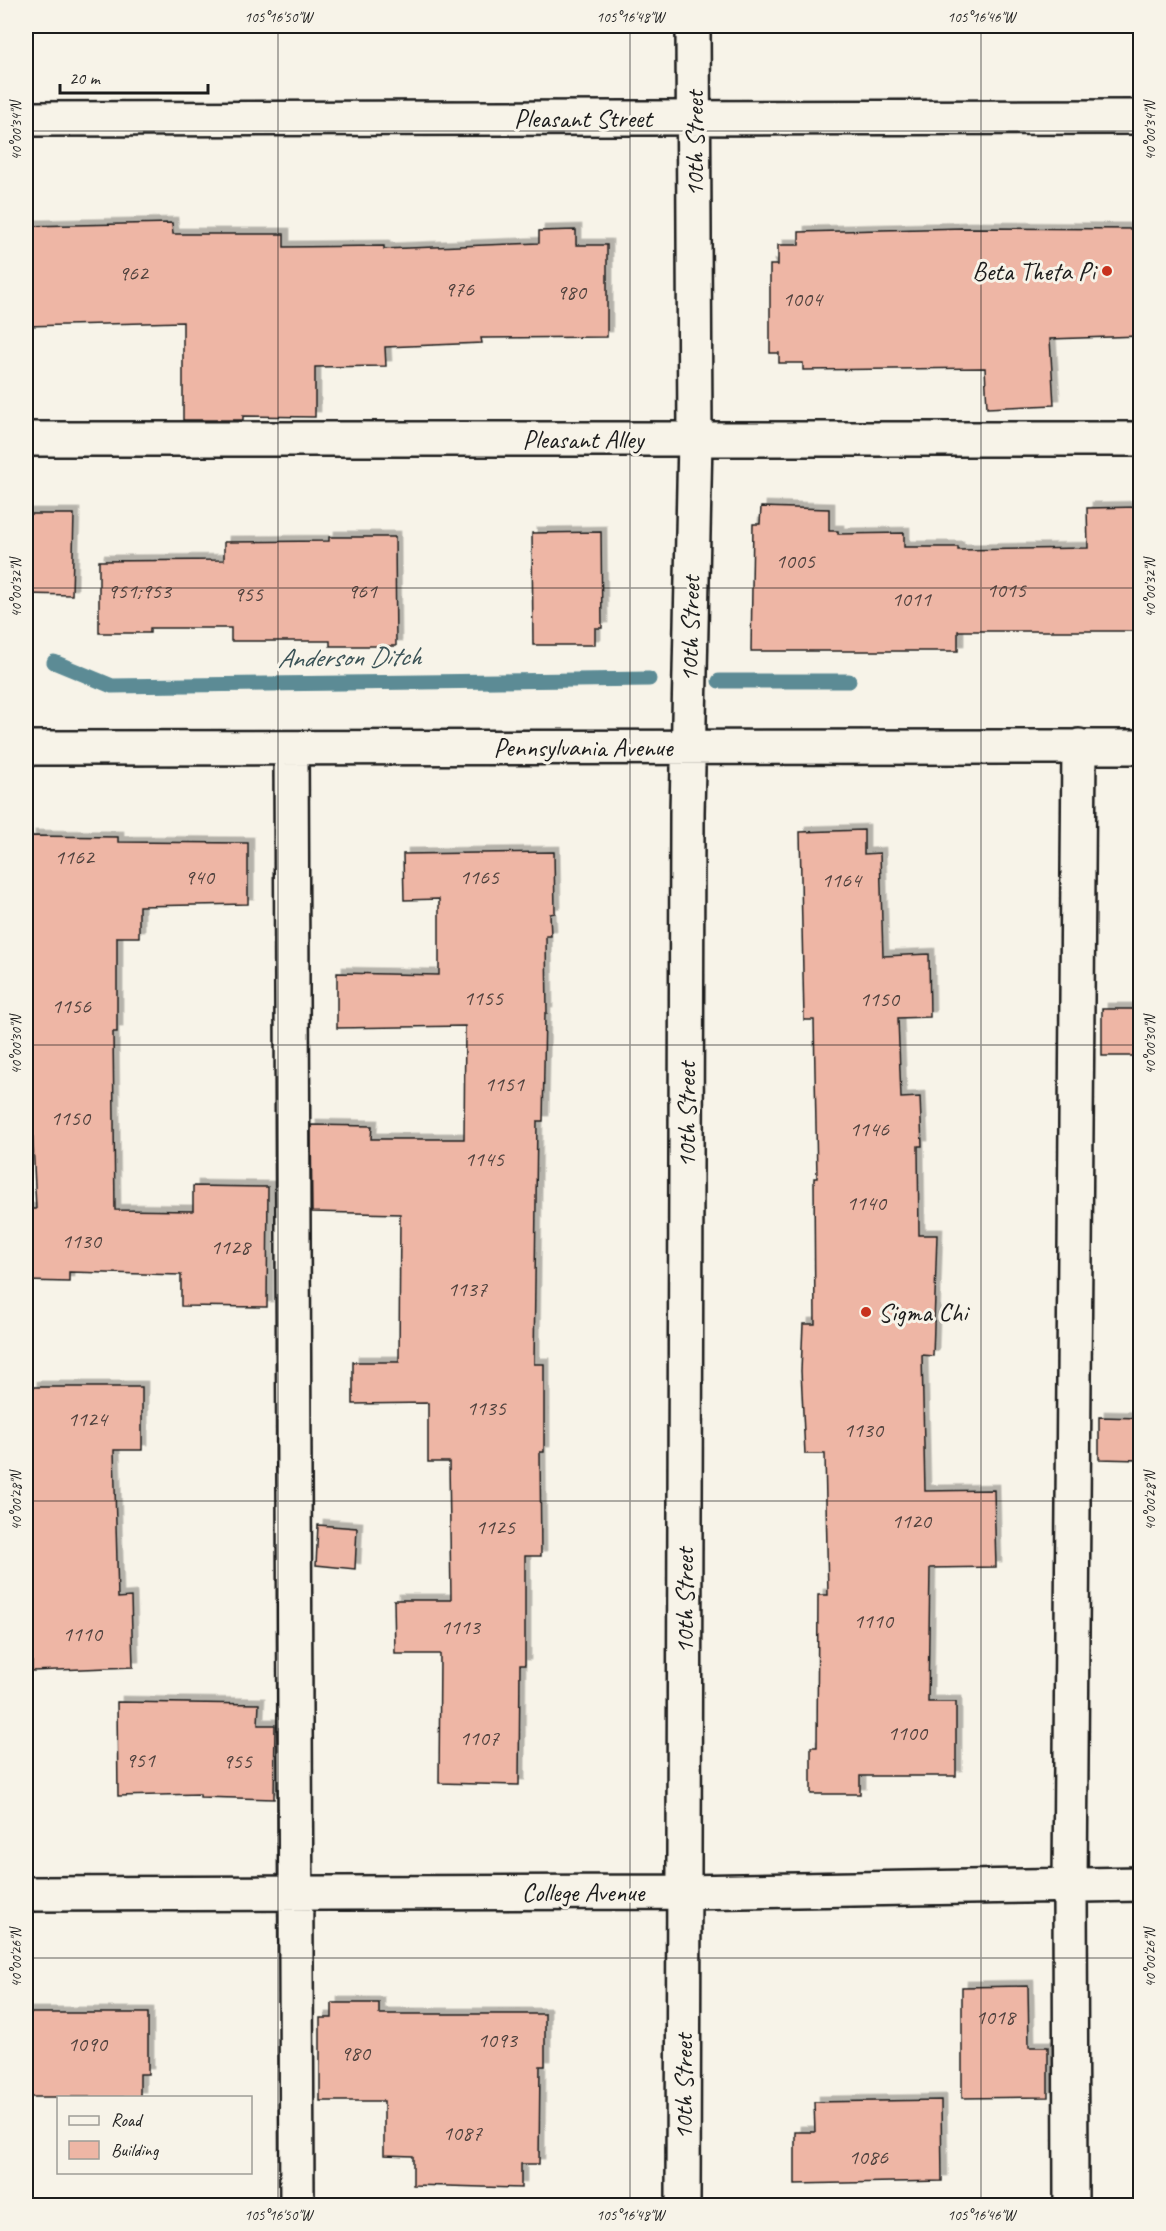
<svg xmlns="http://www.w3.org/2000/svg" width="1166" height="2231" viewBox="0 0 1166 2231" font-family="Caveat,sans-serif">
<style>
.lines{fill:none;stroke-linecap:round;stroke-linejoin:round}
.stream{stroke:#5c8b95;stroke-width:15}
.building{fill:#eeb6a5;stroke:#1c1c1c;stroke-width:1.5;filter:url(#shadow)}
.minor-casing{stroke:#1c1c1c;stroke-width:38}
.minor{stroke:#f7f3e8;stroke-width:33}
.ticks{fill:none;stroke:#1c1c1c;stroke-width:1.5;stroke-opacity:0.45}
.poi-dot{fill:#c8321e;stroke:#f7f3e8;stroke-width:2}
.labels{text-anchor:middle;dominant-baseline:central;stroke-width:6;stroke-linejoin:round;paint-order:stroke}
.number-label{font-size:22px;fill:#50423e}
.street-label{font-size:26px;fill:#1c1c1c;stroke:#f7f3e8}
.poi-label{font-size:26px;fill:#1c1c1c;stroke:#f7f3e8;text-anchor:end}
.water-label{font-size:27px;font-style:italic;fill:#3c5458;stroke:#f7f3e8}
.neatline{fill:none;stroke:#1c1c1c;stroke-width:2}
.ticks-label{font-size:15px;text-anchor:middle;fill:#1c1c1c}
</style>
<defs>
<filter id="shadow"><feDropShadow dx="5.5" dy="-5.5" stdDeviation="0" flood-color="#0004"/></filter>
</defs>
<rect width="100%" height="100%" fill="#f7f3e8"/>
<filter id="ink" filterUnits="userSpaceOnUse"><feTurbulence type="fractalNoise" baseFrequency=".0167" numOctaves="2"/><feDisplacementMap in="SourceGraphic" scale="12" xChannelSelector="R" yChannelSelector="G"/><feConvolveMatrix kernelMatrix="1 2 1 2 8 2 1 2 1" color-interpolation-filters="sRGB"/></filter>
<g filter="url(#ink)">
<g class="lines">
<path class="stream" d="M 54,662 L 112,686 L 649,679
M 719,681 L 849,681"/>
</g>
<path class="building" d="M 172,223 L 173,234 L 284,234 L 284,247 L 384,246 L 384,249 L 539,243 L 539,231 L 576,230 L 576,245 L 607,245 L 607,337 L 481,338 L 482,343 L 385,347 L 386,366 L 315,367 L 315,417 L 243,416 L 243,420 L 183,420 L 183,322 L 26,326 L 26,226 Z
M 964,228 L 1140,229 L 1140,336 L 1050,339 L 1054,405 L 987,408 L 985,368 L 803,370 L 803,363 L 779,363 L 779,353 L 770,353 L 770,265 L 778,265 L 778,245 L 799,245 L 799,232 Z
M 761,507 L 829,509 L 829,531 L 838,531 L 838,534 L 904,533 L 904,547 L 958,547 L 958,550 L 1088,548 L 1087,508 L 1140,507 L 1140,631 L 958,631 L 958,651 L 751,651 L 753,524 L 760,524 Z
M 26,514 L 74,514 L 72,595 L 26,594 Z
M 601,532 L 602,628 L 595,628 L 595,645 L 533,645 L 532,533 Z
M 329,537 L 395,537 L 396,646 L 330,646 L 330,641 L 231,641 L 231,628 L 150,628 L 150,633 L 99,633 L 99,561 L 224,560 L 224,542 L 329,541 Z
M 864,830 L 864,854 L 880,853 L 883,956 L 929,954 L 930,1017 L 898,1018 L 901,1098 L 920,1097 L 922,1146 L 918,1146 L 919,1235 L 937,1235 L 933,1356 L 922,1355 L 925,1491 L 994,1490 L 996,1567 L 930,1568 L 928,1702 L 956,1702 L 956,1776 L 860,1776 L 860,1794 L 811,1794 L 811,1747 L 817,1747 L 818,1595 L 828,1595 L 825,1454 L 805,1454 L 801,1371 L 803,1324 L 815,1324 L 814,1178 L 817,1178 L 814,1020 L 804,1020 L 800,832 Z
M 30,836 L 118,837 L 118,842 L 248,843 L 248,904 L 139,906 L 139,937 L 117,937 L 117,1032 L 113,1032 L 115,1210 L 193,1211 L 193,1186 L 268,1187 L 267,1307 L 181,1306 L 181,1275 L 69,1272 L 69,1282 L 26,1281 L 26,1209 L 36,1209 L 28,1032 L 26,1032 L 26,878 L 30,878 Z
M 554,852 L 555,913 L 550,914 L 551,936 L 546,936 L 547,1013 L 545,1013 L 543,1121 L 537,1121 L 534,1364 L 544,1364 L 544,1452 L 540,1452 L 541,1556 L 525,1556 L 525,1665 L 520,1665 L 519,1785 L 439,1783 L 440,1654 L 395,1654 L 394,1600 L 451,1600 L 449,1462 L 428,1462 L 428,1403 L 353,1404 L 353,1362 L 399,1362 L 400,1214 L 312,1212 L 311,1125 L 372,1126 L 371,1139 L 464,1139 L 465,1026 L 337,1028 L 337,973 L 439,975 L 439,899 L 404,900 L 403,854 Z
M 1102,1009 L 1140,1009 L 1140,1056 L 1102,1056 Z
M 32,1387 L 142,1387 L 142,1450 L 114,1450 L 118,1598 L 131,1597 L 133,1667 L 32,1671 Z
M 1099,1417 L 1140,1418 L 1140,1460 L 1099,1459 Z
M 318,1525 L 357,1528 L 355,1569 L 316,1565 Z
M 117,1702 L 259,1704 L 258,1725 L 275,1725 L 274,1799 L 200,1797 L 200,1794 L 118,1796 Z
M 1028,1986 L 1029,2047 L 1048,2047 L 1048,2097 L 962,2098 L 962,1987 Z
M 332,2003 L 379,2003 L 379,2014 L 545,2014 L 545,2066 L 540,2066 L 539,2164 L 521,2164 L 521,2188 L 413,2185 L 413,2156 L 384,2155 L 384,2101 L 320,2101 L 320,2018 L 332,2018 Z
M 26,2013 L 148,2013 L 148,2074 L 140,2074 L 140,2097 L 26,2097 Z
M 941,2100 L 942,2181 L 795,2184 L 795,2132 L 815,2132 L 814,2102 Z"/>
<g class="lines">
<g class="minor-casing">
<path id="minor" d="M 26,119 L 1140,117
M 26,439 L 1140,439
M 26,748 L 1140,747
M 291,748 L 297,2206
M 26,1894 L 683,1892 L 1140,1884
M 683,2206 L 687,813 L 695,439 L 693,26
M 1071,2206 L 1070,1884 L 1079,746"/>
</g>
<use href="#minor" class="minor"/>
</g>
</g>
<path class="ticks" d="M 278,26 L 278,2206M 630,26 L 630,2206M 981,26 L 981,2206M 26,131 L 1140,131M 26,588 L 1140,588M 26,1045 L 1140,1045M 26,1501 L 1140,1501M 26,1958 L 1140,1958"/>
<g class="poi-dot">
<circle cx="1107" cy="271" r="6"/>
<circle cx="866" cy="1312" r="6"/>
</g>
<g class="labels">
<g class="number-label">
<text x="133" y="273">962</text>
<text x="459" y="289">976</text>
<text x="571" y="292">980</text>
<text x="802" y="299">1004</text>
<text x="795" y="561">1005</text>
<text x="1006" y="590">1015</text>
<text x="139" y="591">951;953</text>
<text x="362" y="591">961</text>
<text x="248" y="594">955</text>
<text x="911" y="599">1011</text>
<text x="74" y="857">1162</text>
<text x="199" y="877">940</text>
<text x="479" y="877">1165</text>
<text x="841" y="880">1164</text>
<text x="483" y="998">1155</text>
<text x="879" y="999">1150</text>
<text x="71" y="1006">1156</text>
<text x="504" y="1084">1151</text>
<text x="70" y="1118">1150</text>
<text x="869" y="1129">1146</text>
<text x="484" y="1159">1145</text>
<text x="866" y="1203">1140</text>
<text x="81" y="1241">1130</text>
<text x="230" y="1247">1128</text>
<text x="467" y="1289">1137</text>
<text x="486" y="1408">1135</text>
<text x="87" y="1419">1124</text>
<text x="863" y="1430">1130</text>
<text x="911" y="1521">1120</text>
<text x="495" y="1527">1125</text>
<text x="873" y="1621">1110</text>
<text x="460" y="1627">1113</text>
<text x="82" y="1634">1110</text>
<text x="907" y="1733">1100</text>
<text x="479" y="1738">1107</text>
<text x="140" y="1760">951</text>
<text x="237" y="1761">955</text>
<text x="995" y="2017">1018</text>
<text x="497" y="2040">1093</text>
<text x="87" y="2044">1090</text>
<text x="355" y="2053">980</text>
<text x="462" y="2133">1087</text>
<text x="868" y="2157">1086</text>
</g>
<g class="street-label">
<text x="583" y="118">Pleasant Street</text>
<text transform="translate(694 144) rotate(-90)">10th Street</text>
<text x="583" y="439">Pleasant Alley</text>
<text transform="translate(690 629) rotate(-89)">10th Street</text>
<text x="583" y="747">Pennsylvania Avenue</text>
<text transform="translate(686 1115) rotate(-90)">10th Street</text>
<text transform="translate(684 1601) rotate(-90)">10th Street</text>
<text x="583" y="1892">College Avenue</text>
<text transform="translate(683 2087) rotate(-90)">10th Street</text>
</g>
<g class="poi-label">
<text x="1095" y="271">Beta Theta Pi</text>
<text x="878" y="1312" text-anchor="start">Sigma Chi</text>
</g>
<g class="water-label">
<text transform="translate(349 657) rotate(-1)">Anderson Ditch</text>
</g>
</g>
<rect width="1166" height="2231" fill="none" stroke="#f7f3e8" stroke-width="66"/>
<rect x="57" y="2096" width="195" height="78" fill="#f7f3e8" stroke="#9f9d96" stroke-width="1.5"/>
<rect x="69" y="2116" width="30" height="9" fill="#f7f3e8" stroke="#9f9d96" stroke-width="1.5"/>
<text x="111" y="2126" font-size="18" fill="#1c1c1c">Road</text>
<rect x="69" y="2141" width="30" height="18" fill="#eeb6a5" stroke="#9f9d96" stroke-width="1.5"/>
<text x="111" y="2156" font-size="18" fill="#1c1c1c">Building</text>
<path d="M60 84v9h148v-9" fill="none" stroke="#1c1c1c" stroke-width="3"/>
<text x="69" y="84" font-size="18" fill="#1c1c1c" stroke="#f7f3e8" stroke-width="4.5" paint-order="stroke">20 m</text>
<rect x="33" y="33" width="1100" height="2165" class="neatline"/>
<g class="ticks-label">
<text x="278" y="22">105°16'50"W</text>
<text x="630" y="22">105°16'48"W</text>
<text x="981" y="22">105°16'46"W</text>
<text transform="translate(16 131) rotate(-90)" y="5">40°00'34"N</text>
<text transform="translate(1150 131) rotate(-90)" y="5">40°00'34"N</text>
<text transform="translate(16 588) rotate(-90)" y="5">40°00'32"N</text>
<text transform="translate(1150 588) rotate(-90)" y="5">40°00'32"N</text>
<text transform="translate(16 1045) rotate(-90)" y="5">40°00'30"N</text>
<text transform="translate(1150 1045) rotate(-90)" y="5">40°00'30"N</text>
<text transform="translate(16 1501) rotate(-90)" y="5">40°00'28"N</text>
<text transform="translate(1150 1501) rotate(-90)" y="5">40°00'28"N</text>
<text transform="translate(16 1958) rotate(-90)" y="5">40°00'26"N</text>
<text transform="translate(1150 1958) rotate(-90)" y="5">40°00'26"N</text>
<text x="278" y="2220">105°16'50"W</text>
<text x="630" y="2220">105°16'48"W</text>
<text x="981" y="2220">105°16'46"W</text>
</g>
</svg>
